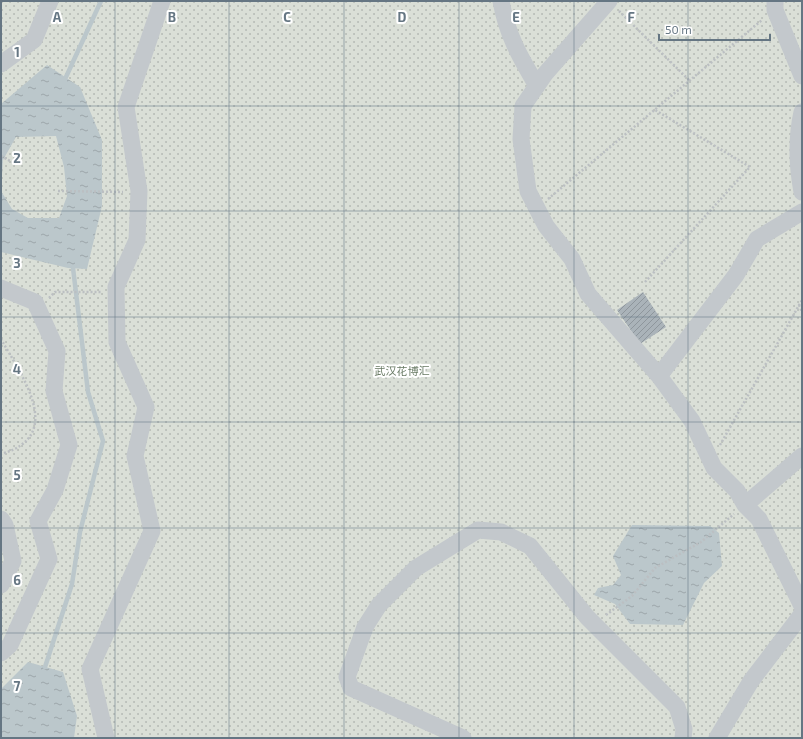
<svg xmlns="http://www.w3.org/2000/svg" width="803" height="739" viewBox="0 0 803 739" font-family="'Exo 2','Noto Sans SC',sans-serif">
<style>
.grass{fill:url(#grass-dots)}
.water{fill:url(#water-ripples);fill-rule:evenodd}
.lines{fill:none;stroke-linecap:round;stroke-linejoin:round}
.stream{stroke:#bbc7cb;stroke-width:4.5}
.building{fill:url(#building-hatch)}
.path{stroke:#bbbfc2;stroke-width:2.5;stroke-dasharray:2 2;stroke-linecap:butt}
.minor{stroke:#c3c8cc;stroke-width:17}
.grid{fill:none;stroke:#657683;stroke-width:1;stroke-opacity:0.55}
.labels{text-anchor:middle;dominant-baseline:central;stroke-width:4;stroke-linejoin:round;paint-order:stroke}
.park-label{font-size:11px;fill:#687a64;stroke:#fff}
.grid-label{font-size:13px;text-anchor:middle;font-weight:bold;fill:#657683;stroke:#fff;stroke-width:4;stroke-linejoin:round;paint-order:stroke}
</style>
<defs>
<pattern id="grass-dots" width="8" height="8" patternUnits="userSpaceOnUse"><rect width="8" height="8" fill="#dadfd7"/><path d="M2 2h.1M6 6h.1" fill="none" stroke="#b4b9b4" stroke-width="1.8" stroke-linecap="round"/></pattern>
<pattern id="water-ripples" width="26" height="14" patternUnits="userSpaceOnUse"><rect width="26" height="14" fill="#bbc7cb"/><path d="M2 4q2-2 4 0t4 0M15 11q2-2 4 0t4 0" fill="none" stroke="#9ca6aa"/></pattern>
<pattern id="building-hatch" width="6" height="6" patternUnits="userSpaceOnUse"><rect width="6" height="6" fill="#aab3b9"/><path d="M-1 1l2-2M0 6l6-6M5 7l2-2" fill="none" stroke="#8e969c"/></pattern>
</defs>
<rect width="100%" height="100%" fill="#fafaf8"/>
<path class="grass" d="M 1,1 L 802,1 L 802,738 L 1,738 Z"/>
<path class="water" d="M 47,65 L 80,87 L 102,140 L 102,206 L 87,269 L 68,268 L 1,252 L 1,104 ZM 56,136 L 64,167 L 67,196 L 59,218 L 28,218 L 12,209 L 1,191 L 3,160 L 16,137 Z
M 632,525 L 710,526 L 719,533 L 722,566 L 704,583 L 683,625 L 630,624 L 615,604 L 594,595 L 598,588 L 613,585 L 621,575 L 613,556 Z
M 28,662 L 63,672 L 77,716 L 74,738 L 2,738 L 1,689 Z"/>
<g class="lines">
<path class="stream" d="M 66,77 L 101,1
M 45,667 L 72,584 L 80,532 L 103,441 L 88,392 L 73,268"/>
</g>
<path class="building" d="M 643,292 L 666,327 L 640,344 L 617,310 Z"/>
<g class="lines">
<path class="path" d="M 619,11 L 690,81
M 1,156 L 12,162
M 58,191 L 123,192
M 548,199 L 762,20
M 645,282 L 750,167 L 655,110
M 49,298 L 55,292 L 102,292
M 799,305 L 802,312
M 1,339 C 21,375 67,436 1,454
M 720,445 L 802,300
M 606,615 L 632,596 L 655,568 L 701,542 L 734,514"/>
<path class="minor" d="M 501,1 C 507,35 520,57 537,86
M 609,1 L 545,74 L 523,106 L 521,139 L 528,191 L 546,226 L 572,259 L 588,294 L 659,376 L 692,421 L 714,468 L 737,491 L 745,505 L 759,519 L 802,606
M 775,1 L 775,10 L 802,76
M 1,64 L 34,40 L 50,1
M 802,112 C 796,139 797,165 802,192
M 1,288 L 35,302 L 57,351 L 54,391 L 69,445 L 55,490 L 38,521 L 49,559 L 10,645 L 1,653
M 659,376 L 736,275 L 757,239 L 802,212
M 745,505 L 802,456
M 1,519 L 5,525 L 13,561 L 1,585
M 106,738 L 90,669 L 152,531 L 135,456 L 146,407 L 117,342 L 116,287 L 137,240 L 139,191 L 126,107 L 162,1
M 463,738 L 351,688 L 347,677 L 365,627 L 379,605 L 416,568 L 478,530 L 501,532 L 530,546 L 587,617 L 677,707 L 684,729 L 683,738
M 717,738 L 751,681 L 802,614"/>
</g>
<path class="grid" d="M 115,1 L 115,738M 229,1 L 229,738M 344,1 L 344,738M 459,1 L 459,738M 574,1 L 574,738M 688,1 L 688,738M 1,106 L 802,106M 1,211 L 802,211M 1,317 L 802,317M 1,422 L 802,422M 1,528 L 802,528M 1,633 L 802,633"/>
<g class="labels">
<g class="park-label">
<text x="402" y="370">武汉花博汇</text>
</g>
</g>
<g class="grid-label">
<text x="57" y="22">A</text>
<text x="172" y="22">B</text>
<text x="287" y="22">C</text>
<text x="402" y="22">D</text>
<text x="516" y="22">E</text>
<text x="631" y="22">F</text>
<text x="17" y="57">1</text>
<text x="17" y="163">2</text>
<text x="17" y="268">3</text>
<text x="17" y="374">4</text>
<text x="17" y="480">5</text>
<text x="17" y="585">6</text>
<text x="17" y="691">7</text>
</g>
<rect width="803" height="739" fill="none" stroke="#657683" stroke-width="4"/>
<path d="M659 34v6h111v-6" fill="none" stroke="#657683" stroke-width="2"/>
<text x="665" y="34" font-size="12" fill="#657683" stroke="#ffffff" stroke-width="3" paint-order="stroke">50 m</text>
</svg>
